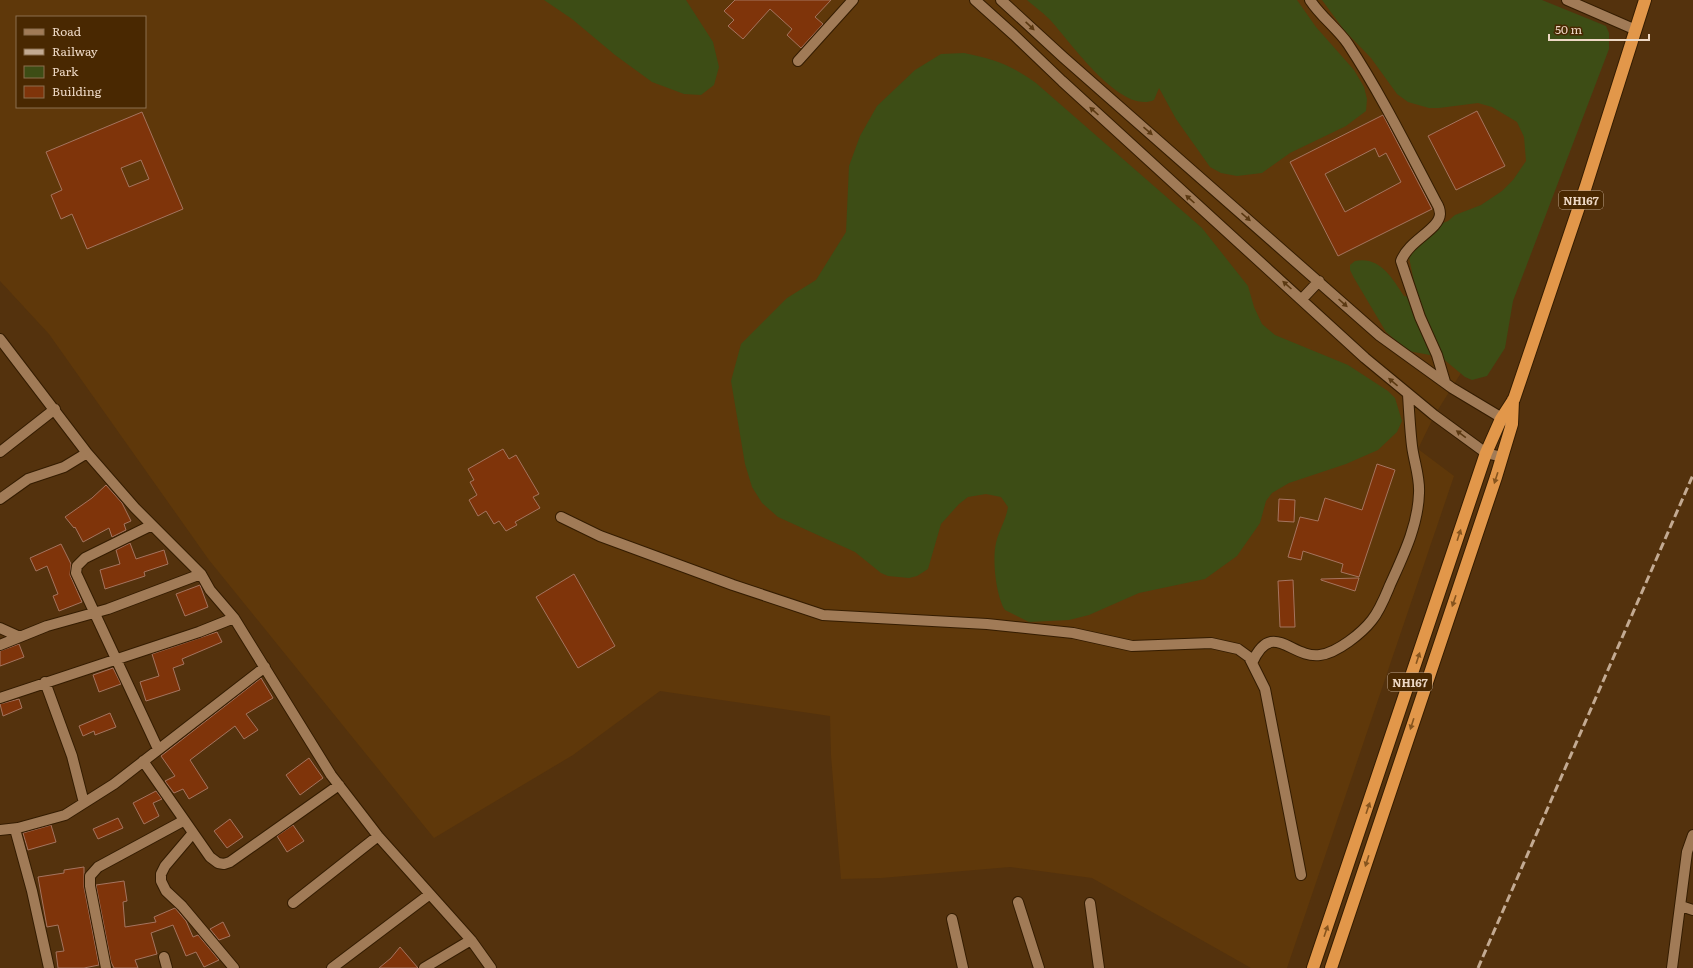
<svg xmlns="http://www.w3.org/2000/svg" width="1693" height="968" viewBox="0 0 1693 968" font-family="Literata,serif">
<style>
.built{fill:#5f380a;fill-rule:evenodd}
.green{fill:#3d4d15}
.building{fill:#7f340a;stroke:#a5745f;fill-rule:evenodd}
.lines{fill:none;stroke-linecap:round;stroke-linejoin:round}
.minor-casing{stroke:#341c01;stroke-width:12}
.highway-casing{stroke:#341c01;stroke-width:14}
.minor{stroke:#a17b57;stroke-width:10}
.highway{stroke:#e2974a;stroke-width:12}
.rail{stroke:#c3aa92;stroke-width:3;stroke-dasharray:8 4;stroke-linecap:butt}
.oneway{fill:#5b3912}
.oneway2{fill:#86541e}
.labels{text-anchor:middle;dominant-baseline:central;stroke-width:3;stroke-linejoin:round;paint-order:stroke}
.shield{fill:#492801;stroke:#bca38a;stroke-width:1}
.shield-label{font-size:11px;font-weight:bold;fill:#edd8c5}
</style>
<rect width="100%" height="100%" fill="#54320d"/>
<path class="built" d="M 0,0 L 1529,0 L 1606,34 L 1461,373 L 1434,416 L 1418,449 L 1454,476 L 1287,968 L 1251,968 L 1092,878 L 1010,867 L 881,878 L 841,879 L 831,755 L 830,716 L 660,691 L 573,755 L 434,838 L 209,560 L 49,334 L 0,281 ZM 17,17 L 145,17 L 145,107 L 17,107 Z"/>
<path class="green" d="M 544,0 L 686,0 L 713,42 L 719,67 L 714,85 L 701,95 L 684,94 L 652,82 L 615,55 L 572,19 Z
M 1027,0 L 1297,0 L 1316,27 L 1354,70 L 1364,87 L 1367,99 L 1366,111 L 1346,126 L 1290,153 L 1262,173 L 1237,176 L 1221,173 L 1210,167 L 1176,119 L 1159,88 L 1154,100 C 1121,115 1071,43 1052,22 C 1045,14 1035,7 1027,0 Z
M 1322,0 L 1542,0 L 1606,26 L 1609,33 L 1609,49 L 1513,301 L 1505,348 L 1487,376 L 1472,380 L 1465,377 L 1441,357 L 1408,351 L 1386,332 L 1354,278 L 1350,270 L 1350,265 L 1355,261 C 1380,256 1392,278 1404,296 L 1411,297 L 1415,287 L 1407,247 L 1413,237 L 1427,229 L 1448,221 L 1455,215 L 1481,205 L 1502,191 L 1513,180 L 1526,161 L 1524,137 L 1517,122 L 1492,107 L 1478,103 L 1439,108 L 1429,108 L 1408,102 L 1397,94 L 1371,58 L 1344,30 Z
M 964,53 C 994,59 1011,65 1036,83 L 1202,228 L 1248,286 L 1254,307 L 1262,324 L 1275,335 L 1348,365 L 1388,391 L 1395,398 L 1402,421 L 1397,432 L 1378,450 L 1346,464 L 1289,483 L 1272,493 L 1266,501 L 1260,523 L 1237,556 L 1205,579 L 1139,593 L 1089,615 L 1069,620 L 1029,622 L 1005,610 C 996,596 992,559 996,543 C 999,530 1006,520 1008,507 L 1001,497 L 986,494 L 968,497 L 959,504 L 941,524 L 928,569 L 917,576 L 909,578 L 888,576 L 881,573 L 855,552 L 778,517 L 762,503 L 752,487 L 745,464 L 731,381 L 741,344 L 787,298 L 816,280 L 846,232 L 849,166 L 860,136 L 877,106 L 915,70 L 941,54 Z"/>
<path class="building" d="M 735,0 L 831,0 L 815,17 L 823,24 L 801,48 L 787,35 L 792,29 L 770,9 L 743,39 L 728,26 L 734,20 L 724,11 Z
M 1477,111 L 1505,166 L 1456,190 L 1428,136 Z
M 142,112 L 183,209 L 87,249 L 72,214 L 61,219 L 51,195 L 62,190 L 46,152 ZM 141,160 L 149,179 L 129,187 L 121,168 Z
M 1383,115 L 1432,209 L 1338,256 L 1290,162 ZM 1375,148 L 1379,157 L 1386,153 L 1401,182 L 1345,212 L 1325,174 Z
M 503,449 L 509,459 L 516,455 L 539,494 L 533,497 L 540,508 L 515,522 L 517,525 L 506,531 L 499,521 L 494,524 L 486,511 L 478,516 L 469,500 L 477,495 L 470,482 L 474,480 L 468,469 Z
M 1377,464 L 1395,470 L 1359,577 L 1341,572 L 1343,564 L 1303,551 L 1301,560 L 1288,557 L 1300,517 L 1318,521 L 1325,498 L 1362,510 Z
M 106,485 L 122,503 L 131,521 L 124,524 L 126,530 L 112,537 L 109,528 L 83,542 L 75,527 L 74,528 L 65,517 L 92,498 Z
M 1279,499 L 1295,500 L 1294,522 L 1278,521 Z
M 130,543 L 136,559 L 164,550 L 168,564 L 144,572 L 145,576 L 105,589 L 100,570 L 120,564 L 116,550 Z
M 61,544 L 71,564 L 70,575 L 82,602 L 59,611 L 53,596 L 58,594 L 47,566 L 36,571 L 30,558 Z
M 574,574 L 615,646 L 578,668 L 536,597 Z
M 1359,578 L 1355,591 L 1321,580 L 1321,579 Z
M 1293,580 L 1295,627 L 1280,627 L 1278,581 Z
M 200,585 L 208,607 L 185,616 L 176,594 Z
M 217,632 L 222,642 L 182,659 L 184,664 L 173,668 L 180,690 L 146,701 L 140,682 L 159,676 L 152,654 Z
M 19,644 L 24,657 L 0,666 L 0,651 Z
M 113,668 L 121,684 L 99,692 L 93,675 Z
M 261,678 L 273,698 L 246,714 L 258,730 L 244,739 L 235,726 L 190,760 L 208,788 L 189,799 L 183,789 L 174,793 L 165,781 L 175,776 L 161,756 Z
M 19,699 L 22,708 L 3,716 L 0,704 Z
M 110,713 L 116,727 L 95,735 L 94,731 L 83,736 L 79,726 Z
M 309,758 L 323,778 L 300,795 L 286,775 Z
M 156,791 L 162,799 L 153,803 L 159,816 L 144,824 L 133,803 Z
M 118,818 L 123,828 L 98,839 L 93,829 Z
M 230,819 L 243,837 L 227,848 L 214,831 Z
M 51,825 L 56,842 L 28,850 L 23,833 Z
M 293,825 L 304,841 L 287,852 L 277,836 Z
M 84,867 L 84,887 L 99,965 L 84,968 L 58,968 L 56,952 L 64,951 L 58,925 L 47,927 L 38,877 L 64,873 L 64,870 Z
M 124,881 L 127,901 L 123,902 L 125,927 L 156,922 L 154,917 L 175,908 L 186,921 L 193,937 L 198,935 L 219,960 L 204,967 L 196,952 L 186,956 L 173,925 L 151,933 L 157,954 L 135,960 L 138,968 L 114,968 L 111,962 L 96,885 Z
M 223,922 L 230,936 L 219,940 L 210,929 Z
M 400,947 L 418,968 L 379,968 L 391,958 Z"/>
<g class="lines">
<g class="minor-casing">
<path id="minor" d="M 975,0 L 1014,35 L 1062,81 L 1365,358 L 1434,415 L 1486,453 L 1502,457
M 1001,0 L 1063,57 L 1380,336 L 1452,388 L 1507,421
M 1310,0 C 1321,17 1337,28 1348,44 C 1381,94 1408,149 1436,202 C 1438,205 1440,210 1440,214 C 1439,230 1409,240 1401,261 L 1420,317 L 1437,355 L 1445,382
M 1567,0 L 1636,30
M 798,61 L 853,0
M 1302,299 L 1319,281
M 0,339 L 87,453 L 135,508 L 201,574 L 210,590 L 234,618 L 331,775 L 378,836 L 471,940 L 491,968
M 0,452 L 55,409
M 0,499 L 28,479 L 64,467 L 87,453
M 561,517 L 600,536 L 733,585 L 823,615 L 987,624 L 1073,633 L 1132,646 L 1211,643 L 1238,649 L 1249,657 L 1265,689 L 1301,875
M 152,525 L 85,558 L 77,566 L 76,573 L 158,749
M 0,628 L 20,637
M 0,645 L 47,626 L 108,609 L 201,574
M 1252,663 C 1272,618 1291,659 1320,655 C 1337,653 1362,633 1372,620 C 1380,610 1385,597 1390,585 C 1403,556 1418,526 1419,493 C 1420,477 1414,462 1412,446 C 1410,429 1409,411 1408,394
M 45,682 L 72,756 L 84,803
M 0,698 L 199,632 L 234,618
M 143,761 L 210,857 L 218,863 L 224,864 L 230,862 L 339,785
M 15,829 L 32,891 L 49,968
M 0,830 L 18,828 L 65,815 L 114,784 L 265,667
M 193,833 L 165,866 L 161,874 L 161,881 L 166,891 L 182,906 L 234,968
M 1018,902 L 1039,968
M 293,903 L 378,836
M 1090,903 L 1099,968
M 1681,906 L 1693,910
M 952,919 L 963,968
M 164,957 L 167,968
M 106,968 L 90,886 L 90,876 L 98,867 L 183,821
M 332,968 L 430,894
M 424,968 L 471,940
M 1672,968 L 1687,852 L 1693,835"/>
</g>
<g class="highway-casing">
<path id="highway" d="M 1313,968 L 1486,453 L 1501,419 L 1514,399 L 1586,186 L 1645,0
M 1331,968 L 1496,477 L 1512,424 L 1513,400"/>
</g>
<use href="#minor" class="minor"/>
<use href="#highway" class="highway"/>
<path class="rail" d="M 1478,968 L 1693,475"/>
</g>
<defs><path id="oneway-solid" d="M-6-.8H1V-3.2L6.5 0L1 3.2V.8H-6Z"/></defs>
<g class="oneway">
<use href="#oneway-solid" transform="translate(1030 26) rotate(43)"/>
<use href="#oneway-solid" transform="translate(1094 111) rotate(-138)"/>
<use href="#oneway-solid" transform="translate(1148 131) rotate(41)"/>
<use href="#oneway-solid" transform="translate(1190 199) rotate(-138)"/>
<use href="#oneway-solid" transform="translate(1246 217) rotate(41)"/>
<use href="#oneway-solid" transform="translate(1287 285) rotate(-138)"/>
<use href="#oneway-solid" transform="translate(1343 303) rotate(42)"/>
<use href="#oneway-solid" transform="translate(1393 382) rotate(-140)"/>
<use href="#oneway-solid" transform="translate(1461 434) rotate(-144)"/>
</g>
<g class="oneway2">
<use href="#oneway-solid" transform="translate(1496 478) rotate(108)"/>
<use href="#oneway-solid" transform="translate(1459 535) rotate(-72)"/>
<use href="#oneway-solid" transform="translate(1454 601) rotate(109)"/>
<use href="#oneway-solid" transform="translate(1418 658) rotate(-72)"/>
<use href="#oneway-solid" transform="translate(1412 724) rotate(108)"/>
<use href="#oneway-solid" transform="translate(1368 808) rotate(-71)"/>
<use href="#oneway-solid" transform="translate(1367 861) rotate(108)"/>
<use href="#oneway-solid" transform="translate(1326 931) rotate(-71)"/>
</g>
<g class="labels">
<g class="shield">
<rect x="1559" y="191" width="44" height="18" rx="3"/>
<rect x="1388" y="673" width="44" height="18" rx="3"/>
</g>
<g class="shield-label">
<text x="1581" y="200">NH167</text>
<text x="1410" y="682">NH167</text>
</g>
</g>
<rect x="16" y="16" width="130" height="92" fill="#492801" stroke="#8b6e4f"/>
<rect x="24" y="29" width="20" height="6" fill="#a17b57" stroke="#8b6e4f"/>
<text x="52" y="36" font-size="12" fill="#edd8c5">Road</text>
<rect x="24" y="49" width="20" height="6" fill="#c3aa92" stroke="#8b6e4f"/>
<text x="52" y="56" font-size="12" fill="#edd8c5">Railway</text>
<rect x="24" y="66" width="20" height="12" fill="#3d4d15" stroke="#8b6e4f"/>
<text x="52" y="76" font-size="12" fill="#edd8c5">Park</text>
<rect x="24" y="86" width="20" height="12" fill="#7f340a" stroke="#8b6e4f"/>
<text x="52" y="96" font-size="12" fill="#edd8c5">Building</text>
<path d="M1549 34v6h100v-6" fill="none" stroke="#edd8c5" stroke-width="2"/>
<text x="1555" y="34" font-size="12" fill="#edd8c5" stroke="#492801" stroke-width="3" paint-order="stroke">50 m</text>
</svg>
